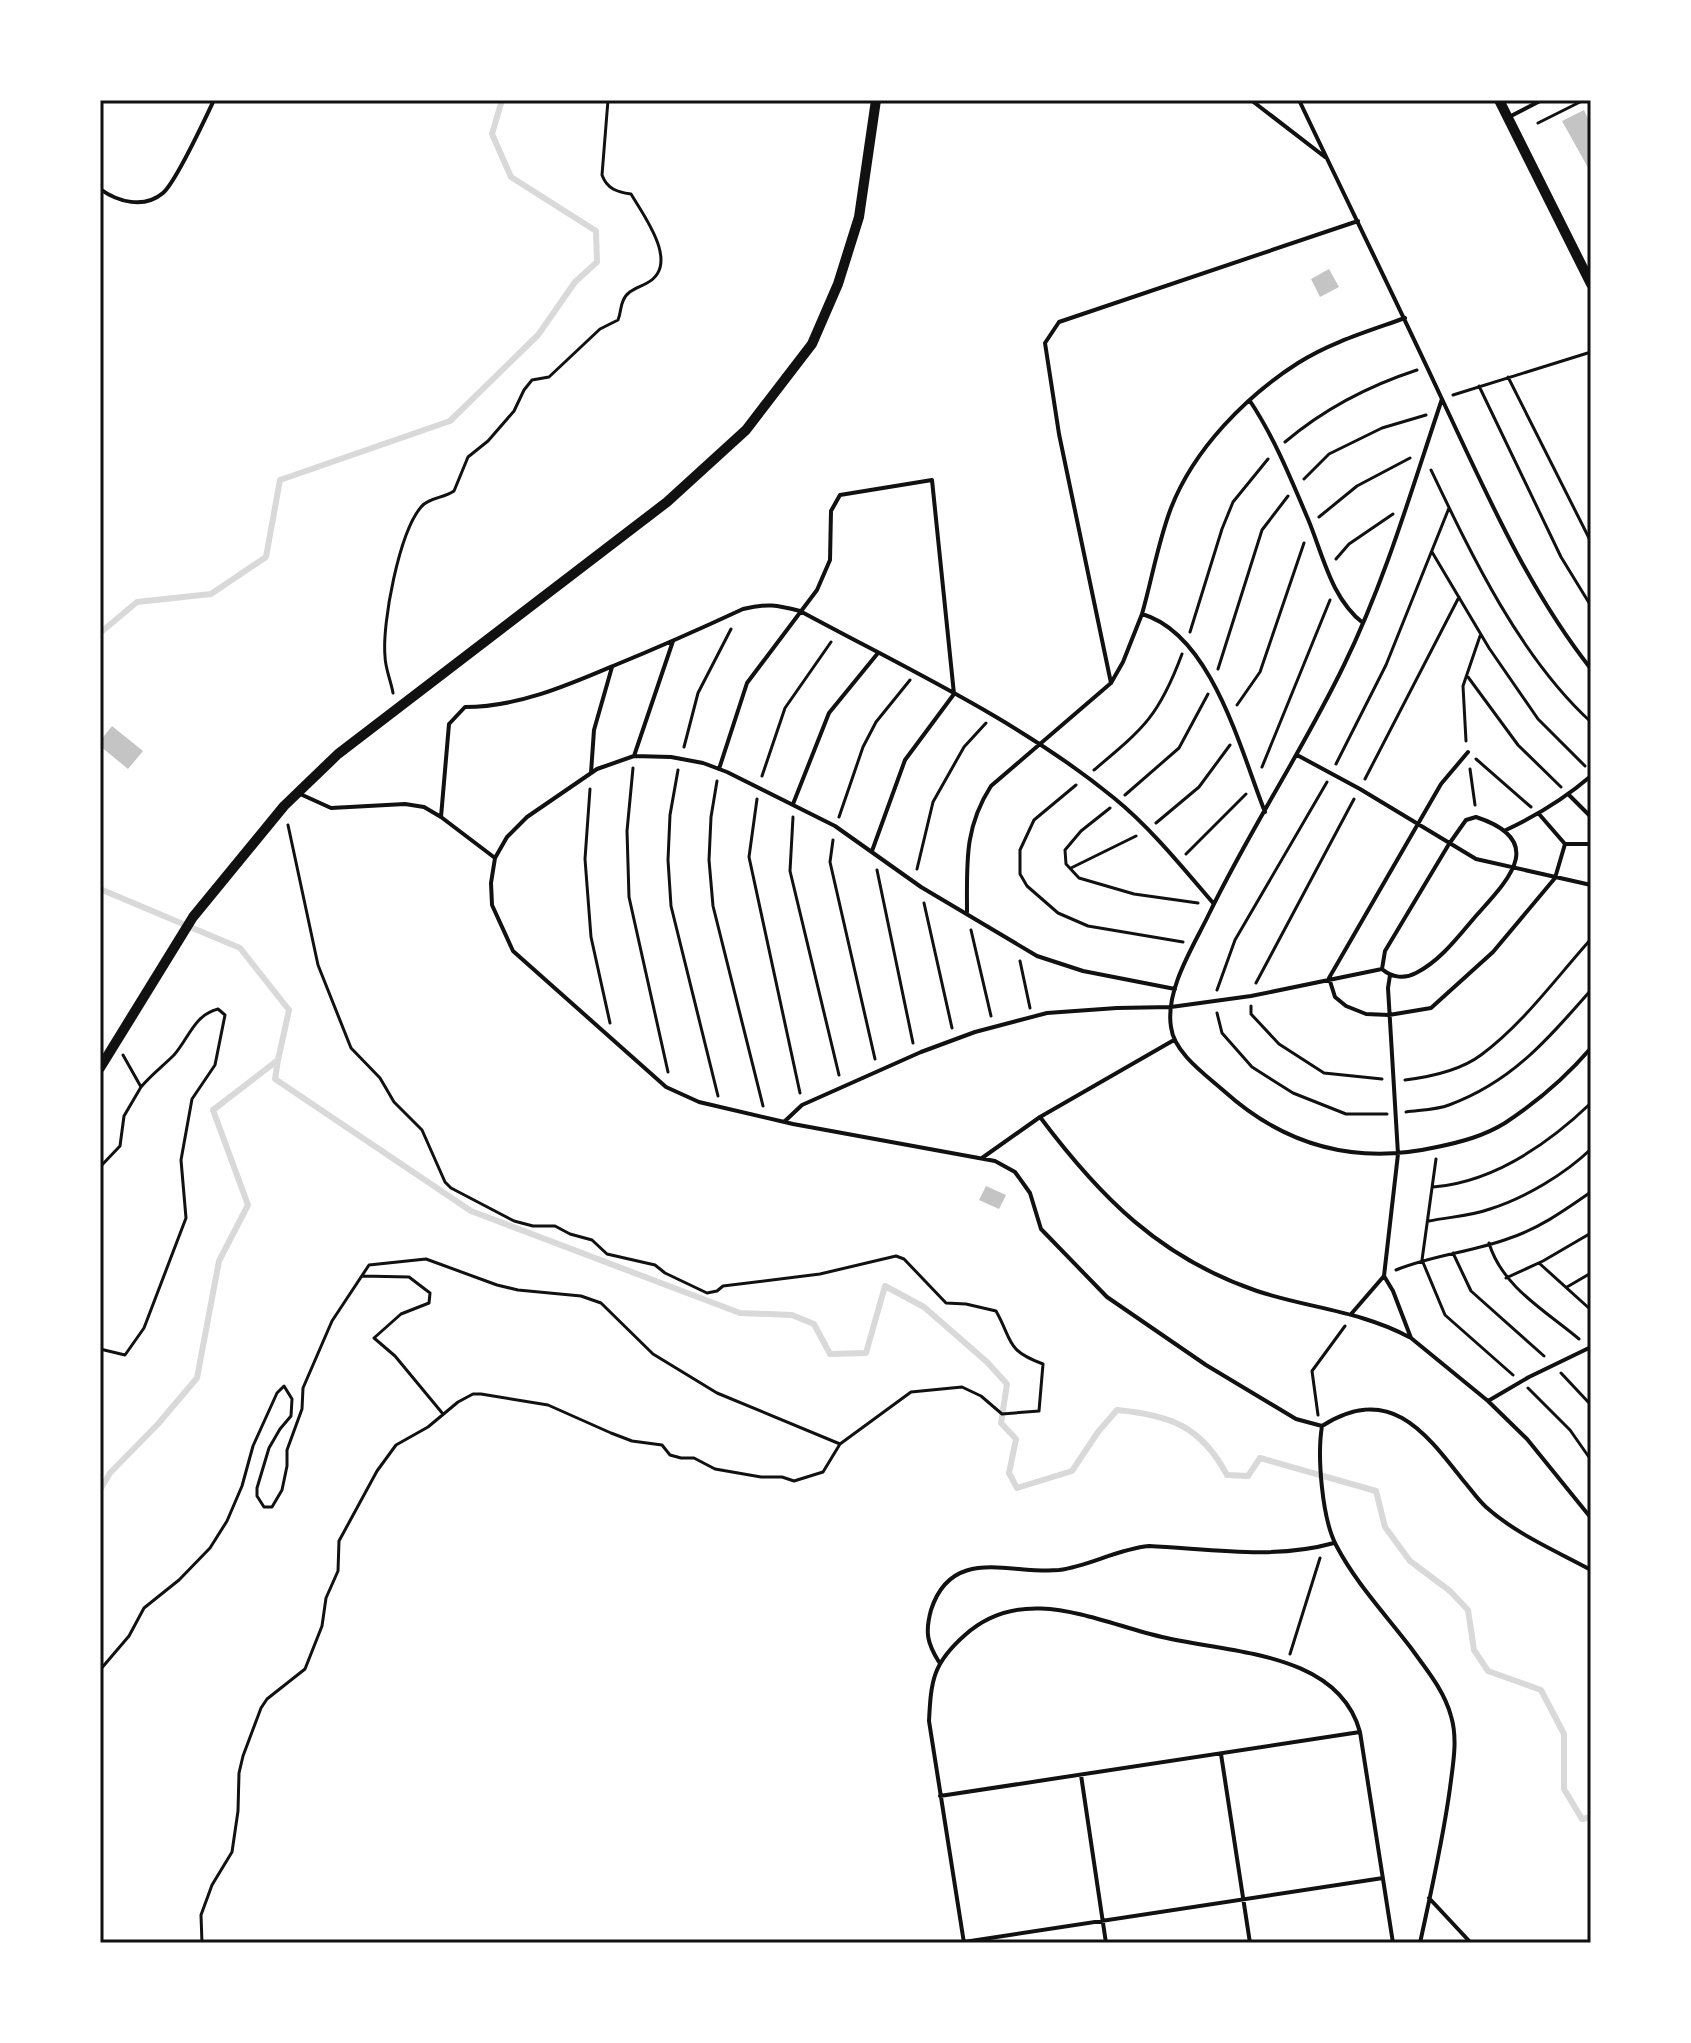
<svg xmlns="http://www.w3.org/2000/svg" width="1691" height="2043" viewBox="0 0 1691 2043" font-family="Ubuntu,sans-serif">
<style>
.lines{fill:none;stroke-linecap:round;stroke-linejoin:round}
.stream{stroke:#d9d9d9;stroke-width:6}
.building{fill:#c4c4c4}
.path{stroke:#111;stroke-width:3}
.service{stroke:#111;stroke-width:4}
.tertiary{stroke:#111;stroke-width:10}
.neatline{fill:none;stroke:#111;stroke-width:3}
</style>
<rect width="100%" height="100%" fill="#fff"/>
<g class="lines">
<path class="stream" d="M 100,633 L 137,602 L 211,594 L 266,557 L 280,480 L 450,421 L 538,335 L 575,282 L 597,262 L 596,231 L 511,177 L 492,134 L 502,100
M 100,889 L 240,948 L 289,1010 L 278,1060 L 213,1110 L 248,1205 L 219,1261 L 197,1378 L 158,1424 L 110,1473 L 100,1490
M 278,1060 L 275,1079 L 471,1211 L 740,1313 L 792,1315 L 814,1324 L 830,1354 L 866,1353 L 885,1286 L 924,1307 L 987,1362 L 1007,1384 L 1001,1423 L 1016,1439 L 1009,1473 L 1017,1488 L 1072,1471 L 1098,1432 L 1117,1410 C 1170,1415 1201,1426 1227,1475 L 1248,1476 L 1260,1458 L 1376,1491 L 1385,1527 L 1410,1561 L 1450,1591 L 1468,1610 L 1474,1650 L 1488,1671 L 1541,1690 L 1564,1734 L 1564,1789 L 1582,1819 L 1591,1817"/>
</g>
<path class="building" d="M 1584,110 L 1591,125 L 1591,173 L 1562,121 Z
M 1329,269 L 1339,287 L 1320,297 L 1311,279 Z
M 112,726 L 143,751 L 128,769 L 100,746 L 100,741 Z
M 986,1186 L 1006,1195 L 999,1209 L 979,1200 Z"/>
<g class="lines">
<path class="path" d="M 1538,123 L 1584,100
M 1508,377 L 1591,542
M 1479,386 L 1561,557 L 1591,606
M 1453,395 L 1591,352
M 1285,442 C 1324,409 1368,386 1417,370
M 1431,470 C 1472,556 1520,657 1591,722
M 1304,479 L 1329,454 L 1382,428 L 1426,415
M 1319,517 L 1357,486 L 1410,458
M 1432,552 L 1489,648 L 1538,719 L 1585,766
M 1336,559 L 1349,544 L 1393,514
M 1190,632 L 1222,529 L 1233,502 L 1268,459
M 1218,669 L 1262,530 L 1288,496
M 1468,677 L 1518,745 L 1561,787
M 393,693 C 391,681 385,668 385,656 C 382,623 399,533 421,507 C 428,498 444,498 454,491 L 468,457 L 488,441 L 514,411 L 524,390 L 532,380 L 549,377 L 600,329 L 618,320 C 621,313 620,307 623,301 C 627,290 638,288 647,283 C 681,265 644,216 631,194 C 617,192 607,189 602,175 L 608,100
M 1237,705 L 1260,672 L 1304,543
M 1466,741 L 1463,686 L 1480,636
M 684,747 L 698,693 L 731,629
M 1476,759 L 1531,807
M 1336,764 L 1386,665 L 1449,508
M 1262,767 L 1330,600
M 633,768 L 627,831 L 629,897 L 668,1072
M 1470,769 L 1475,805
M 678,770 L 670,815 L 668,860 L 671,906 L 718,1096
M 1094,770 C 1144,728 1159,716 1182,654
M 762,776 L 785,708 L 831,642
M 1365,779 L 1459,597
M 717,781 L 711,817 L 709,860 L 713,906 L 763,1106
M 1076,785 L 1034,820 L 1020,850 L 1020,874 L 1027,886 L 1058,913 L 1088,926 L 1183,942
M 590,789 L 585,859 L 591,937 L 610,1023
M 1125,795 L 1179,748 L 1208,694
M 757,799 L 749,857 L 800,1093
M 1110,808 L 1081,831 L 1065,850 L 1066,864 L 1079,878 L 1134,894 L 1198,903
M 793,817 L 790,871 L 839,1075
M 839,817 L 863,747 L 876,722 L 910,680
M 1156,823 L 1199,787 L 1230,745
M 833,840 L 830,862 L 875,1059
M 1186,854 L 1246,794
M 1071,868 L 1136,836
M 917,869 L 933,802 L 964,747 L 986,723
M 877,870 L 913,1043
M 924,903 L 952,1028
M 971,930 L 991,1016
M 1020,961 L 1030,1008
M 1256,983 L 1354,799
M 1217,990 L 1235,940 L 1327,782
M 1251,1006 L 1251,1014 L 1279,1044 L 1324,1073 L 1382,1079
M 1217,1013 L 1222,1033 L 1252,1067 L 1293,1093 L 1346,1114 L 1387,1114
M 1405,1080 C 1429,1077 1461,1070 1481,1055 C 1523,1024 1556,978 1591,939
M 1406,1112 C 1420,1110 1436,1110 1449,1105 C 1512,1082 1548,1039 1591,990
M 1436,1159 L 1422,1260 L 1445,1315 L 1513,1375
M 100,1167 L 120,1146 L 124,1116 L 141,1087 L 123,1055
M 1433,1187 C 1494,1182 1547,1145 1591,1103
M 1429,1221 C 1449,1217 1471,1216 1490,1209 C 1525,1198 1565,1174 1591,1149
M 1489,1243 C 1502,1287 1546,1311 1579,1339
M 1453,1253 L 1471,1291 L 1544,1356
M 1539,1263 L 1591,1310
M 1396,1270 C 1433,1255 1473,1252 1510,1238 C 1540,1228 1565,1210 1591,1192
M 362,1276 L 409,1277 L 430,1293 L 429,1303 L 401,1314 L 374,1338 L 395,1356 L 443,1414
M 1506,1278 L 1543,1261 L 1591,1233
M 1567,1287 L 1591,1273
M 100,1349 L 125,1355 L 144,1328 L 186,1218 L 181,1160 L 192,1099 L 215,1065 L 225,1015 L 218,1009 C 194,1015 189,1038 174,1055 C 163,1066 151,1075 141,1087
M 1561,1373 L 1591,1405
M 1528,1388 L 1570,1430 L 1591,1460
M 1318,1415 L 1312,1371 L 1345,1326
M 1290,1654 L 1320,1558
M 100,1670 L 129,1636 L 144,1608 L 179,1580 L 210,1548 L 227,1521 L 242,1486 L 253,1446 L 277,1393 L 284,1386 L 292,1399 L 291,1416 L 280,1429 L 269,1448 L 257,1488 L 257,1496 L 264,1507 L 272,1507 L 282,1490 L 287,1466 L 287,1450 L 302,1409 L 303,1388 L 332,1321 L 369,1265 L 426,1259 L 497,1285 L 518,1290 L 581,1296 L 601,1303 L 653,1354 L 717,1393 L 840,1444
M 202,1943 L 201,1915 L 212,1885 L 232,1852 L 238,1811 L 239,1773 L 243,1756 L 261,1708 L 267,1699 L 305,1669 L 322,1626 L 326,1598 L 338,1571 L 339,1541 L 377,1471 L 396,1445 L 428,1427 L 458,1402 L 473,1394 L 481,1394 L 548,1405 L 611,1433 L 632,1441 L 662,1445 L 670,1455 L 681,1458 L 694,1458 L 715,1469 L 761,1477 L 782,1477 L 794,1481 L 823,1472 L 840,1444 L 911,1392 L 962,1387 L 981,1396 L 1002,1414 L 1039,1411 L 1043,1364 C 1005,1350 1013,1341 996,1311 L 966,1304 L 946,1303 L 904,1259 L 896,1256 L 820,1274 L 723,1286 L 717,1291 L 707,1293 L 665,1273 L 655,1265 L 607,1254 L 592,1240 L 570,1234 L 555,1226 L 533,1226 L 514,1221 L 451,1188 L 445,1182 L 422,1130 L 394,1102 L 380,1078 L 351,1048 L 318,965 L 288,825"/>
<path class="service" d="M 1251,100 L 1325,157
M 1299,100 C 1346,199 1395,298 1441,397 C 1485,490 1527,588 1591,669
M 1509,117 L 1542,100
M 100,189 C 118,202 144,209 163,193 C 176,182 205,119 214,100
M 1442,399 C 1412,488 1386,579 1344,665 C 1303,750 1250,829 1209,914 C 1193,947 1165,990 1171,1027 C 1174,1053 1206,1075 1224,1091 C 1285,1146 1357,1165 1437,1147 C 1461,1142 1484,1136 1505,1123 C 1537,1102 1566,1077 1591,1048
M 1250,401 C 1274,437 1291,479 1308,519 C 1323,555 1331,598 1363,623
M 1111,683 L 1059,434 L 1045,343 L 1059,322 L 1358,221
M 1468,752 L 1441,784 L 1329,978 L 1335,997 L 1346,1006 L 1366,1014 L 1389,1015 L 1431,1008 L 1493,952 L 1555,878 L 1565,844 L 1539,814
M 1297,755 L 1360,789 L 1476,859 L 1591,885
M 634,756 L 673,641
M 719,769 L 747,683 L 817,590 L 830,560 L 831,511 L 840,495 L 932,480 L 954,694 L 905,760 L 872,851
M 591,773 L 594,730 L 612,667
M 298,793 L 331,808 L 405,804 L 424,807 L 441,817 L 495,858
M 1569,795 L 1591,817
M 793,804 L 829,713 L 878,653
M 1265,812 C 1241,752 1212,634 1142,614 C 1152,579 1158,542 1171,508 C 1194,449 1246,396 1298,363 C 1331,342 1369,331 1405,318
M 441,817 L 449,724 L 465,707 C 517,707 566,686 613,666 C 657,648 700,629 743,609 C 767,603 777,605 800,611 C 907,669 1020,721 1114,798 C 1151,828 1183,868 1214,904
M 1476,817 C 1549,841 1507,881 1475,917 C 1458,937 1440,961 1416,973 C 1405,979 1392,978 1382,969 L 1385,951 L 1449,844 L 1466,820 Z
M 1506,830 C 1538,815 1564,799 1591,776
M 1565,844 L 1591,844
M 967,912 C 967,863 964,828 991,786 L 1111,683 L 1123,662 L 1142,614
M 1390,975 L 1388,988 L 1398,1154 L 1384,1276 L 1393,1291 L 1411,1338 L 1488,1401
M 1175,989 L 1083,971 L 1037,956 L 921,887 L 835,826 L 727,772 L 703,763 L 671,757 L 634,756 L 597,769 L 527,817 L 507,837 L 495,858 L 491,883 L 492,905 L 513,951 L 666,1087 L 699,1102 L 793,1124 L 995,1161 L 1015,1172 L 1030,1193 L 1041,1229 L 1107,1297 L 1206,1365 L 1296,1419 L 1322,1426
M 1040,1117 C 1100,1197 1160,1258 1257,1291 C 1308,1308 1361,1311 1409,1337
M 784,1122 L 802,1105 L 921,1052 L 975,1032 L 1047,1013 L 1117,1008 L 1171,1007 L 1251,996 L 1382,969
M 982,1158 L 1040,1117 L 1174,1040
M 1352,1313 L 1384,1276
M 1591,1347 L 1529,1377 L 1488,1401 L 1527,1439 L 1591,1518
M 939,1662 C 927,1643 925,1632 931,1610 C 952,1545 1011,1575 1059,1570 C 1090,1566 1117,1549 1149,1546 C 1211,1549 1273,1560 1334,1543
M 1221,1754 L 1250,1943
M 1081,1775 L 1106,1943
M 940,1796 L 1360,1732
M 1429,1898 L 1471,1943
M 964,1942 L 1383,1878
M 964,1943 L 929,1721 C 931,1680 933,1663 965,1635 C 1024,1582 1097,1622 1162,1637 C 1228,1653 1338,1651 1360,1732 L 1393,1943
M 1420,1943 C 1431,1892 1443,1840 1450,1788 C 1453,1764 1458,1739 1451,1716 C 1444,1690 1426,1669 1411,1648 C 1386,1615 1355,1582 1336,1545 C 1322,1518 1317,1456 1322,1426 C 1388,1384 1423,1429 1462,1479 C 1470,1488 1477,1499 1486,1507 C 1516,1534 1556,1551 1591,1570"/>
<path class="tertiary" d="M 1499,100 L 1591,284
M 100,1068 L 193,917 L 284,806 L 338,754 L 667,502 L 746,430 L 812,344 L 838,284 L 859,217 L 876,100"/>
</g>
<rect width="1691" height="2043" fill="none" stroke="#ffffff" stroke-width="204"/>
<rect x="102" y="102" width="1487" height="1839" class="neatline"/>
</svg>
